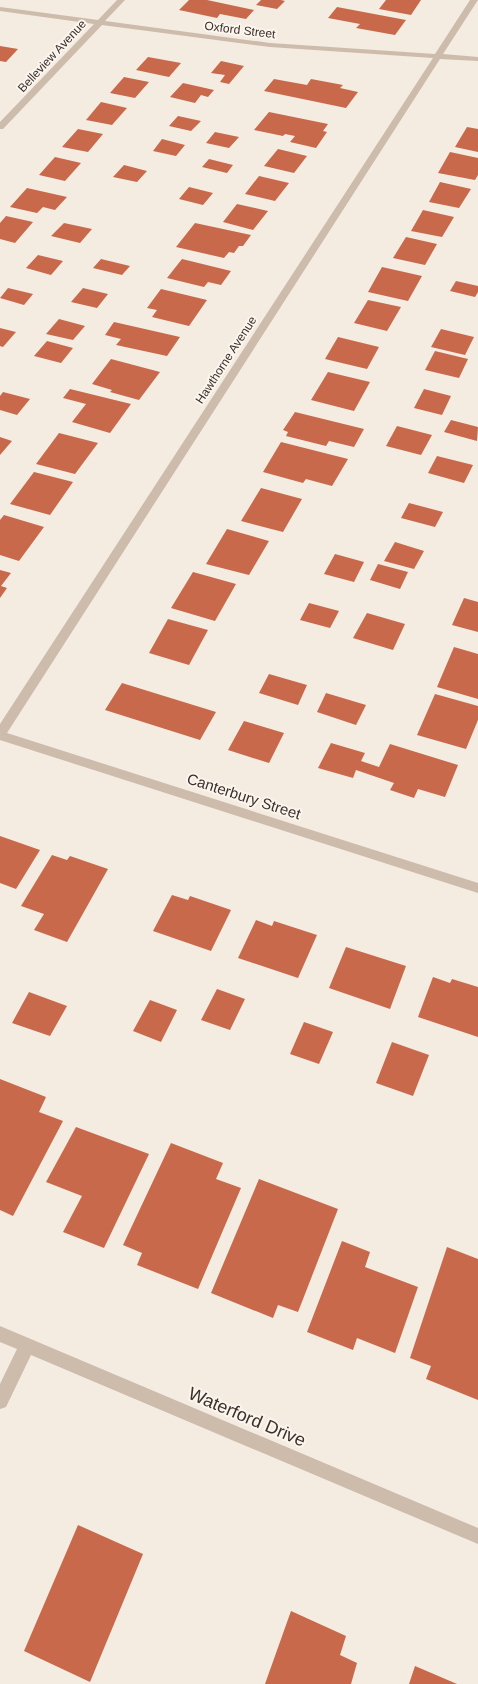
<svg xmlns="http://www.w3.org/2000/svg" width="478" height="1684" viewBox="0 0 478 1684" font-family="Helvetica,sans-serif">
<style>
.building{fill:#c8694b}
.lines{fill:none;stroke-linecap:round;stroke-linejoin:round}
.street{fill:#cdbbac;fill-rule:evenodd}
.labels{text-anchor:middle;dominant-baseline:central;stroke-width:4;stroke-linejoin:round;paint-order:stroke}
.far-street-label{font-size:12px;fill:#3b302b;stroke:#fbf5ee}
.street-label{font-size:15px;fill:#3b302b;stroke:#fbf5ee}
.near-street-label{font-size:18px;fill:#3b302b;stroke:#fbf5ee}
</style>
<rect width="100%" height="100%" fill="#f4ebe1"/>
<path class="building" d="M 189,0 L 207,0 L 254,10 L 246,19 L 220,14 L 217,18 L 179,10 Z
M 261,0 L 281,0 L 285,1 L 277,9 L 256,5 Z
M 386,0 L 421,0 L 411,15 L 379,9 Z
M 337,7 L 406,20 L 395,35 L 356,28 L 360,24 L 328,18 Z
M 0,46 L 18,49 L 6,62 L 0,61 Z
M 148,57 L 181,63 L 169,77 L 136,70 Z
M 221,61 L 244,66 L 229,84 L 220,82 L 225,75 L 211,73 Z
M 124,77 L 149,82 L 135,98 L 110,93 Z
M 274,79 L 307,85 L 311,79 L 343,85 L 340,88 L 358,92 L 346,108 L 264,91 Z
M 183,83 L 214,90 L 208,97 L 201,95 L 195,103 L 170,97 Z
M 101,102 L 127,108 L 112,125 L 86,120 Z
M 269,112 L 328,124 L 323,131 L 327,132 L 316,148 L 290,142 L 295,136 L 285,134 L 283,136 L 254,130 Z
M 178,116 L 201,121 L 191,131 L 169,126 Z
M 467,127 L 478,129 L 478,152 L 455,147 Z
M 78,129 L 103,134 L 88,152 L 62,147 Z
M 215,132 L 239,137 L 229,148 L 206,143 Z
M 162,139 L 185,145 L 176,156 L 153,151 Z
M 278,149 L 307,156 L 294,173 L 264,166 Z
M 450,152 L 478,158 L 478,175 L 475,180 L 438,173 Z
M 55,157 L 81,163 L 65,181 L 39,175 Z
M 209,159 L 233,165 L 227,173 L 202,167 Z
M 124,165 L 147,171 L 137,182 L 113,177 Z
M 259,176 L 289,183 L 275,201 L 245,194 Z
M 440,182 L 471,189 L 459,208 L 429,202 Z
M 189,187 L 213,193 L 203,205 L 179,199 Z
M 27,188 L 67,197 L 55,210 L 43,207 L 37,213 L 10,207 Z
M 237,204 L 268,211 L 253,230 L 223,222 Z
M 423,210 L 454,217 L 442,237 L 411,231 Z
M 6,216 L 33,222 L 15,243 L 0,239 L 0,223 Z
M 64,223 L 92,229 L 80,243 L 51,236 Z
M 195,223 L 251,235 L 243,246 L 239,246 L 234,253 L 229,252 L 224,258 L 176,247 Z
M 406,237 L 437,244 L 425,265 L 393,258 Z
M 38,255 L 63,261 L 51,275 L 26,268 Z
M 101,259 L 130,266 L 122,275 L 93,268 Z
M 182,259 L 231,271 L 221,285 L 208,282 L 204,287 L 167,278 Z
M 382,267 L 422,276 L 408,301 L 368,292 Z
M 456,281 L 478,286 L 478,292 L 475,297 L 450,291 Z
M 8,288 L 33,294 L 24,305 L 0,298 Z
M 83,288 L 108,294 L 97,308 L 71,302 Z
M 161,289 L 207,300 L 189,326 L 152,317 L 157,310 L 147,308 Z
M 368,300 L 401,307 L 387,331 L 354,323 Z
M 59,319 L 85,326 L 73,340 L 46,334 Z
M 114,322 L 180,337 L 167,356 L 116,345 L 121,339 L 105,335 Z
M 0,328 L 16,332 L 3,347 L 0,346 Z
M 441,329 L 474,337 L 465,355 L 431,347 Z
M 338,337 L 379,347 L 367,369 L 325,359 Z
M 47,341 L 73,348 L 61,363 L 34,356 Z
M 435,351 L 468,359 L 459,378 L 425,370 Z
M 111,359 L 160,372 L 139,400 L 110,392 L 112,390 L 92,384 Z
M 328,372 L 370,382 L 354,411 L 311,400 Z
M 70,389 L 131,404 L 110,433 L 72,422 L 86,404 L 63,398 Z
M 424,389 L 451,396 L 442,415 L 414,408 Z
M 3,392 L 30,399 L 17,415 L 0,410 L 0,396 Z
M 295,412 L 364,429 L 354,447 L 329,441 L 326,446 L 286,436 L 288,432 L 283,430 Z
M 451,420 L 478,427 L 477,441 L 444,432 Z
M 397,426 L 432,435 L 421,455 L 386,446 Z
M 59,433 L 98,443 L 75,474 L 36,464 Z
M 0,437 L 12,441 L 0,455 Z
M 281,442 L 348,459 L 332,486 L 306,479 L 303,483 L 263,472 Z
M 437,456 L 473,465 L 464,483 L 428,473 Z
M 34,472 L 73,482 L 50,515 L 10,504 Z
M 261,488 L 302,499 L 283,532 L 241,521 Z
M 409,503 L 443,512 L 435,527 L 401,518 Z
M 4,515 L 44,527 L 19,561 L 0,555 L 0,520 Z
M 227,529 L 269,541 L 249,575 L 206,564 Z
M 395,542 L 424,551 L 414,569 L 384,561 Z
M 335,554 L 364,562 L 354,582 L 324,574 Z
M 378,564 L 408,572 L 400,589 L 370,580 Z
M 0,570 L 11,573 L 1,586 L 7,588 L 0,598 Z
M 193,572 L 236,584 L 215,621 L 171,608 Z
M 464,598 L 478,602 L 478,632 L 452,625 Z
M 309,603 L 339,611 L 330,628 L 300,620 Z
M 367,613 L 405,624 L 393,650 L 353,638 Z
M 168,619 L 208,630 L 189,665 L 149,653 Z
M 454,647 L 478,654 L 478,699 L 437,687 Z
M 269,674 L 307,685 L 298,705 L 259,693 Z
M 122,683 L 216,712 L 200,740 L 105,710 Z
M 326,693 L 366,705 L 356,725 L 317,712 Z
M 435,694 L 478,706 L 478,720 L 466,749 L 417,735 Z
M 244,721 L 284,733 L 269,763 L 228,750 Z
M 331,743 L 365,753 L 361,761 L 379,767 L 390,744 L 458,765 L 445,797 L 418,789 L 414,798 L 390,790 L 394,783 L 356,770 L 353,778 L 318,768 Z
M 0,836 L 40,850 L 16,889 L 0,883 Z
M 52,855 L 67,860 L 70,856 L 108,869 L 67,942 L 34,930 L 44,914 L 21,906 Z
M 172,895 L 188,900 L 190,896 L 231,910 L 211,951 L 153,931 Z
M 256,920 L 272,926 L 274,921 L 317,935 L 298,978 L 238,958 Z
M 346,947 L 406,966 L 390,1009 L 329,988 Z
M 433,977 L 450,983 L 452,979 L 478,987 L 478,1037 L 418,1017 Z
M 217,989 L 245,999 L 230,1030 L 201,1020 Z
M 29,992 L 67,1006 L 50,1036 L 12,1023 Z
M 150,1000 L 177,1010 L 161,1042 L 133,1031 Z
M 304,1022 L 333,1032 L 319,1064 L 290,1054 Z
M 392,1042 L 429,1055 L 413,1096 L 376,1083 Z
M 0,1079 L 46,1097 L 39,1112 L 63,1121 L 13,1216 L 0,1210 Z
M 76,1127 L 149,1154 L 104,1248 L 63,1232 L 82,1196 L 46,1182 Z
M 171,1143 L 223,1163 L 216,1179 L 241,1188 L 198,1289 L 137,1265 L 142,1253 L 123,1245 Z
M 259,1179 L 338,1209 L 298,1312 L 278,1305 L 273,1318 L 211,1293 Z
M 342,1241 L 370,1252 L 365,1267 L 418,1287 L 395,1353 L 357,1338 L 353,1350 L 307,1332 Z
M 447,1247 L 478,1259 L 478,1400 L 426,1379 L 431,1366 L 410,1358 Z
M 78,1525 L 143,1554 L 90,1682 L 24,1651 Z
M 291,1611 L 346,1636 L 340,1655 L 357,1663 L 351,1684 L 265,1684 Z
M 415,1666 L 457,1684 L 409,1684 Z"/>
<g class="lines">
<path class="street" d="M 117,0 L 125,0 L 105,21 L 270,43 L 435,54 L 470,0 L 478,0 L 443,54 L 478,57 L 478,61 L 440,59 L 7,733 L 478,883 L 478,893 L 0,740 L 0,724 L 433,58 L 270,47 L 102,25 L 3,129 L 0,129 L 0,122 L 94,24 L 0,11 L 0,7 L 98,20 Z
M 0,1326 L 478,1528 L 478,1544 L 31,1355 L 6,1407 L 0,1409 L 0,1384 L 17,1349 L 0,1342 Z"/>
</g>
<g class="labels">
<g class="far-street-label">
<text transform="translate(240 30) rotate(7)">Oxford Street</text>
<text transform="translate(52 56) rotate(-47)">Belleview Avenue</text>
<text transform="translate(226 360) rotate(-57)">Hawthorne Avenue</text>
</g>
<g class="street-label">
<text transform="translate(244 796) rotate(18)">Canterbury Street</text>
</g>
<g class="near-street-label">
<text transform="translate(247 1417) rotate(23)">Waterford Drive</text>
</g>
</g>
</svg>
